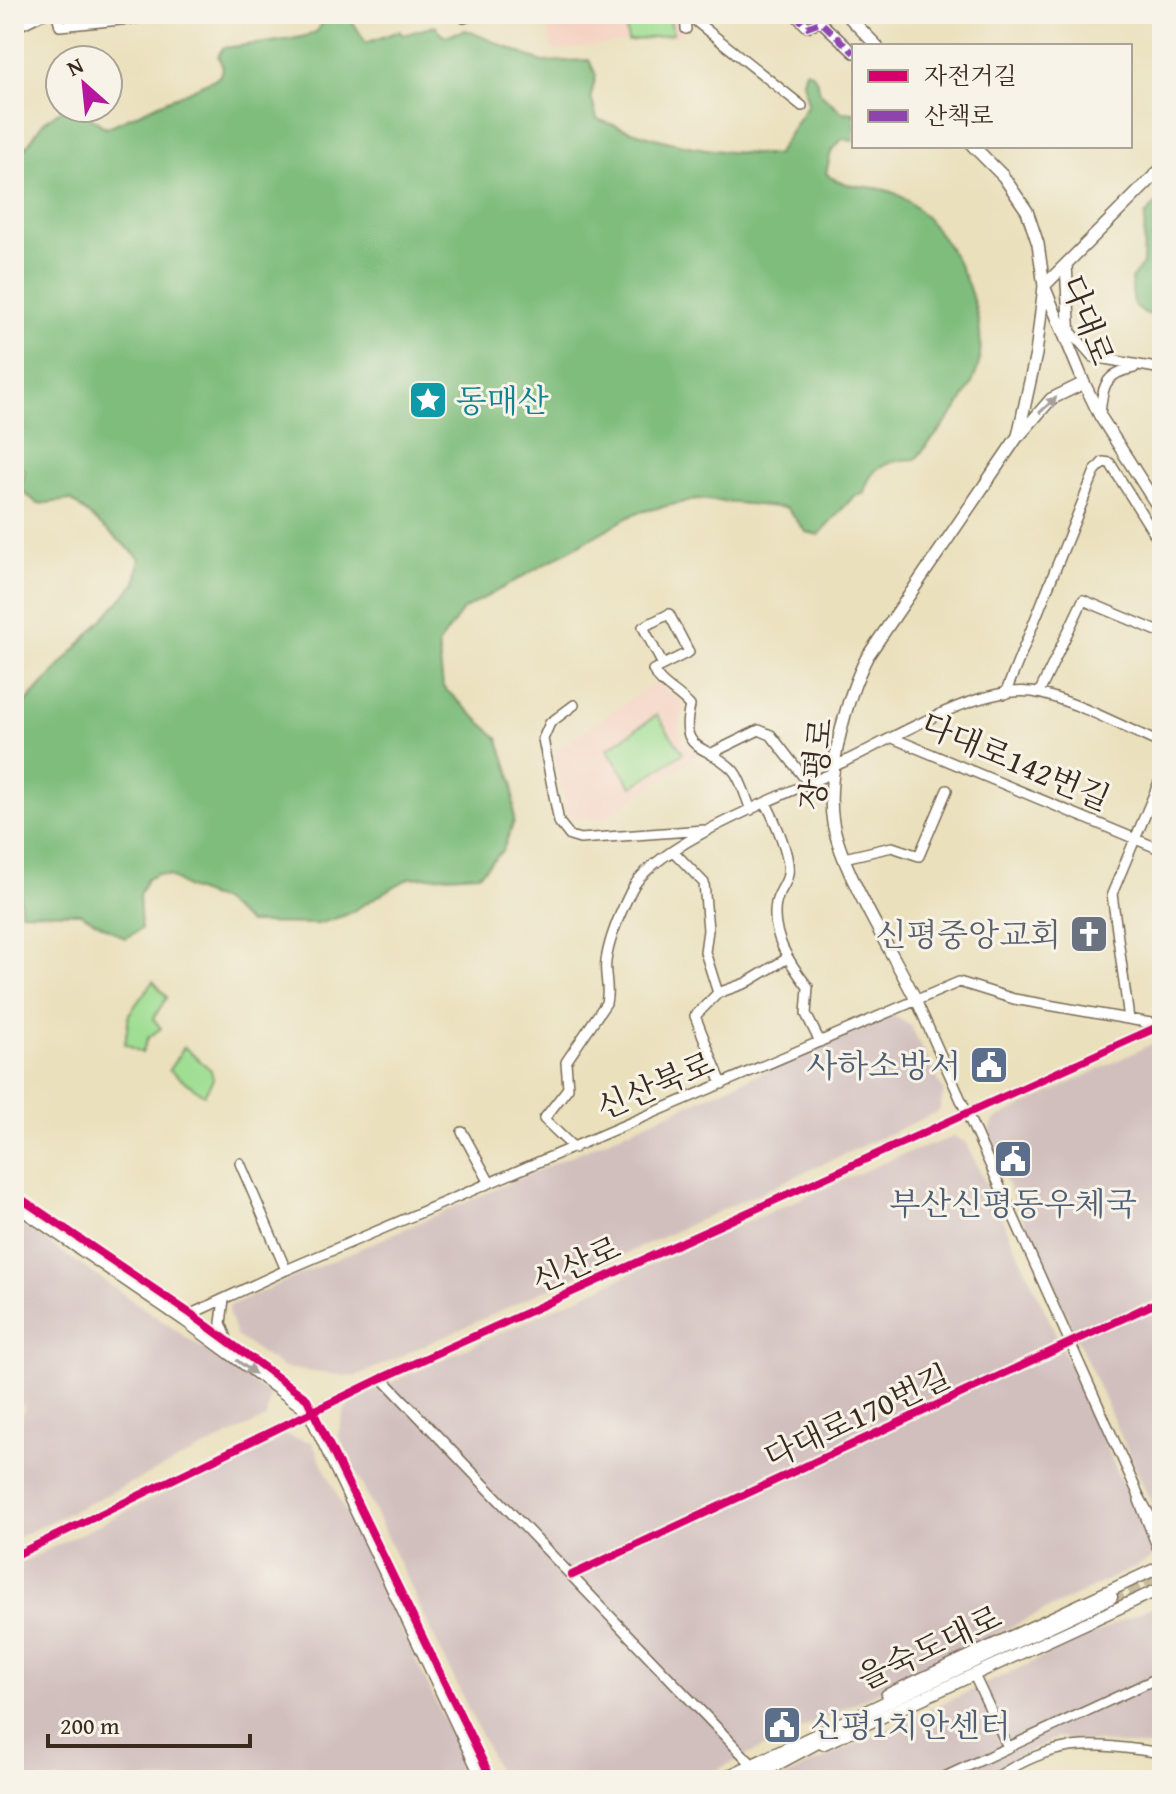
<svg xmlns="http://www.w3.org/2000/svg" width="1176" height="1794" viewBox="0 0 1176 1794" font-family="'Gentium Book Plus','Noto Serif KR',serif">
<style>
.built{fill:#f5d2c2}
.industrial{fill:#d1bfbd}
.green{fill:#9fde93;stroke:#6d8458;stroke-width:2}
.forest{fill:#7fbd7d;stroke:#5d744e;stroke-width:2}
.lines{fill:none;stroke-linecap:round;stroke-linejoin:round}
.highway-tunnel{stroke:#c7bc9c;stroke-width:12;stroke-dasharray:12 6;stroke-linecap:butt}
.minor-casing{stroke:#786a55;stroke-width:12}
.major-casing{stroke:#786a55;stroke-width:14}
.highway-casing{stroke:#786a55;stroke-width:15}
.minor{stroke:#fff;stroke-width:9}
.major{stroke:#fff;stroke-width:11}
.highway{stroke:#fff;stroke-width:12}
.quiet{stroke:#8e44ad;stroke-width:6;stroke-dasharray:12 6;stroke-linecap:butt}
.cycleway-casing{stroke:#f7f3e8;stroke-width:13}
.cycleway{stroke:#d6006c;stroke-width:8}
.oneway{fill:#a79f9a}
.labels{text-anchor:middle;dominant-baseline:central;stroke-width:6;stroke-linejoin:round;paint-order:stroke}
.street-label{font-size:32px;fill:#3b2a1e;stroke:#f7f3e8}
.culture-label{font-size:32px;fill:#0d838f;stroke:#f7f3e8;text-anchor:start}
.worship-label{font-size:32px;fill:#5b616d;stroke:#f7f3e8;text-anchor:end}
.service-label{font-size:32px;fill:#4e5e75;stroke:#f7f3e8;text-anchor:end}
</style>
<rect width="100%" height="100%" fill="#f7f3e8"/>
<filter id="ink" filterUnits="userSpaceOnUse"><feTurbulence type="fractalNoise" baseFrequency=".0125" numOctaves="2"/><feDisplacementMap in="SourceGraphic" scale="16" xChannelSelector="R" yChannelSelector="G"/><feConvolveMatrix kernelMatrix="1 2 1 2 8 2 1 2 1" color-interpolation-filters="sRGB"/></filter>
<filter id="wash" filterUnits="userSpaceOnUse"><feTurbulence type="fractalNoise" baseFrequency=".006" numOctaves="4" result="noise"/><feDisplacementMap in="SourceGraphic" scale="32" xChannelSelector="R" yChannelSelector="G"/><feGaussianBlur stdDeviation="1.8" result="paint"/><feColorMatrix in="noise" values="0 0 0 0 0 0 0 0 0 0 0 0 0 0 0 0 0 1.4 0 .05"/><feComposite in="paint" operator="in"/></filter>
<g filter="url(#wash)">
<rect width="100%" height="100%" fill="#eae0bc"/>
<path class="built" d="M 546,14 L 682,14 L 684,34 L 552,51 Z
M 653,683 L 676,696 L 685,707 L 678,727 L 684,743 L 699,754 L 604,819 L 569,818 L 554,751 Z"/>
<path class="industrial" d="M 893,1015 L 911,1026 L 944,1092 L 939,1111 L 355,1377 L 283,1368 L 236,1336 L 228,1310 L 231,1305 Z
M 1162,1039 L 1162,1527 L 987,1139 L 994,1120 Z
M 954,1137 L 966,1142 L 1050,1321 L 1151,1548 L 1151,1559 L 696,1780 L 502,1780 L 338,1434 L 345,1409 L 355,1399 L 691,1246 L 901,1155 Z
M 14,1219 L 270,1395 L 266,1418 L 14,1539 L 14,1456 L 24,1407 L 22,1403 L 14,1438 L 14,1387 L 19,1396 L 14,1384 Z
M 282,1435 L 312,1442 L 473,1780 L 14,1780 L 14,1566 Z
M 1162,1602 L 1162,1748 L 1057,1738 L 1016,1757 L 983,1780 L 778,1780 Z"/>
<path class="green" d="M 624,14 L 669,14 L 673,34 L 628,41 Z
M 657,715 L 683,753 L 632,787 L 607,749 Z
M 153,981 L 167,997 L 153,1019 L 161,1028 L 148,1038 L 142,1053 L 125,1044 L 129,1014 Z
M 184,1047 L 211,1070 L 213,1079 L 204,1095 L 169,1070 Z"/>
<path class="forest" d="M 327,14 L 348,14 L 366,43 L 399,31 L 403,35 L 435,26 L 444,36 L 466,30 L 542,62 L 589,60 L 596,75 L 591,96 L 597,119 C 662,143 706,153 776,155 L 808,104 L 803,81 L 806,70 C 815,73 819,84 820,93 L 842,112 L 854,113 L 854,141 L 842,139 L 831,152 L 826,173 C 845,192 877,182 900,196 C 947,224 992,312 978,367 C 969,401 937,432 916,459 C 888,460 870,465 864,494 L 854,496 L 819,535 L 806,532 L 787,508 L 697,499 L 636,513 L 463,610 L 438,645 L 443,687 L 498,738 L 513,783 L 514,821 L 503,850 L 479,874 L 409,878 L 346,915 L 318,924 L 248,923 L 220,900 L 187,888 L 170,876 L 157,874 L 147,879 L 139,895 L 141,929 L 125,938 L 80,913 L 21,912 L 19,884 L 14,879 L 14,716 L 136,583 L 140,558 L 71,500 L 38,504 L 21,490 L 25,470 L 14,464 L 14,164 L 44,122 L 64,108 L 90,117 L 106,128 L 219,77 L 223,67 L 218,56 L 223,48 C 241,45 308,40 317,31 C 321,26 324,19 327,14 Z
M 1162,197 L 1162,315 L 1145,314 L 1134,306 L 1131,279 L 1143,264 L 1145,216 Z"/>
</g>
<g filter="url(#ink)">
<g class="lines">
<path class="highway-tunnel" d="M 1111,1597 L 1162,1574"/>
<g class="minor-casing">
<path id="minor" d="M 57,14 L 60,26 L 180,14
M 685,14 L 686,29
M 697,14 L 698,23 L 802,106
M 794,14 L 807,27 L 820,22 L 823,24 L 854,53
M 464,18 L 475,14
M 14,28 L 43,14
M 1071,332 L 1093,357 L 1162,369
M 1100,416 C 1102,388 1104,373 1134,368
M 663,665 L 643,627 L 669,614 L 689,652 L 653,670 C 660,685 678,692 690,706 C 678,754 707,743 733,770 C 741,779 746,798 751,810
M 1039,693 L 1083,600 L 1162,633
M 1005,694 L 1095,471 L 1103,462 L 1110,463 L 1162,546
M 574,705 L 550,723 L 543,739 L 559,822 L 570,836 L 580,839 L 704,830
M 895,739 L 1162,850
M 710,754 L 759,730 L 771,735 L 809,784
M 835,766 C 887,743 985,678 1042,694 C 1083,705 1123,727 1162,744
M 766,803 C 774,819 791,856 788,874 C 787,884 778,892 776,903 C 770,934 790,964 808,987 L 806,1014 L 820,1042
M 673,851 L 704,883 L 708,930 L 705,952 L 718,993
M 844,858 L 892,847 L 919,856 L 947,790
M 916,1000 L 1139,1496 L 1162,1538
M 1129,1019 L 1112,894 L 1162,775
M 722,1084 L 695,1016 L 718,993 L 746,983 L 786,959
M 462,1132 L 490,1183
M 574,1148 L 544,1119 L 568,1088 L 566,1062 L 606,1003 C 610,988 604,975 606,961 C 609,939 621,911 631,891 C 652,845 785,795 834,772
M 240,1163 L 286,1270
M 14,1194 L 191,1314 L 307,1399 L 492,1780
M 14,1205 L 184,1321 L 308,1412 L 482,1780
M 224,1299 L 221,1323 L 228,1341
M 184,1321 L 191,1314 L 286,1270 L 959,982 L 1014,999 L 1162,1025
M 382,1378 L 767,1780
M 1139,1500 L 1162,1559
M 14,1556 L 382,1378 L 1162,1025
M 572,1575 L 1162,1300
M 974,1675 L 1008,1747
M 938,1780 L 1162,1676
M 992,1780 C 1057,1738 1088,1742 1162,1753"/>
</g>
<g class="major-casing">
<path id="major" d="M 846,14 L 877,46
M 973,146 L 1003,176 L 1027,211 L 1038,244 L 1044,286 L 1084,383 L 1100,416 L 1162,513
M 1066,264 L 1070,340
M 1019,436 L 1051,399 L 1084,383
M 916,1000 C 893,953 842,873 833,823 C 825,777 846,698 867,657 L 1018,436 L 1036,354 L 1044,286 L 1162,168
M 887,1695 L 1162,1566
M 823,1744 L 1162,1588"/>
</g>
<g class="highway-casing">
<path id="highway" d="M 721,1780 L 1111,1597
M 747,1780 L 831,1735"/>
</g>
<use href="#minor" class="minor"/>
<use href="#major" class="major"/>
<use href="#highway" class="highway"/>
<path class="quiet" d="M 794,14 L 807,27 L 820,22 L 823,24 L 854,53"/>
<g class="cycleway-casing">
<path id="cycleway" d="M 14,1194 L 191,1314 L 307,1399 L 492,1780
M 14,1556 L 382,1378 L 1162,1025
M 572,1575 L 1162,1300"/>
</g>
<use href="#cycleway" class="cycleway"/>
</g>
<defs><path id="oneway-solid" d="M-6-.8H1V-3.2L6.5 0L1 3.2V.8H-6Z" transform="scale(2)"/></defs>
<g class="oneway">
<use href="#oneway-solid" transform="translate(1048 405) rotate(-43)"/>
<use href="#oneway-solid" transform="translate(246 1367) rotate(36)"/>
</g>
</g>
<defs>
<g id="sight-square" transform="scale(2)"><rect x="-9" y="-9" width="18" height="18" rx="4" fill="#0f9aa8" stroke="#f7f3e8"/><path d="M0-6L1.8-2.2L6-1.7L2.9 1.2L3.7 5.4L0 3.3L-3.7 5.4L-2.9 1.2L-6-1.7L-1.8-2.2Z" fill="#fff"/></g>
<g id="church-square" transform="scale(2)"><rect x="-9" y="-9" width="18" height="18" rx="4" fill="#6b7280" stroke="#f7f3e8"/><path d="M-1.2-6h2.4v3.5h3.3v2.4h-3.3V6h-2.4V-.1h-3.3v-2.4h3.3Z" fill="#fff"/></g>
<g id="civic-square" transform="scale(2)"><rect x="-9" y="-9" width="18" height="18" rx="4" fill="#5c6f8a" stroke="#f7f3e8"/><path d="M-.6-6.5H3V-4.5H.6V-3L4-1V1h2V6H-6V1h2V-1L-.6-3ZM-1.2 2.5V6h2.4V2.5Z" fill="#fff"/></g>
</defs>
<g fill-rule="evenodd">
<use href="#sight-square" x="428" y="400"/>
<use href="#church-square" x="1089" y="934"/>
<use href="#civic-square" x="989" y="1065"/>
<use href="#civic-square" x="1013" y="1159"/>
<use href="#civic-square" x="782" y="1725"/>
</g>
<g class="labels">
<g class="street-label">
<text transform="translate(1088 320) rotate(69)">다대로</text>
<text transform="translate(1016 761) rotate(23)">다대로142번길</text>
<text transform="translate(816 764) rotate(-84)">장평로</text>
<text transform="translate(655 1085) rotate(-23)">신산북로</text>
<text transform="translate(576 1264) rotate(-24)">신산로</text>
<text transform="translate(857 1416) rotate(-25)">다대로170번길</text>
<text transform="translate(929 1647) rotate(-25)">을숙도대로</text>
</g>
<g class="culture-label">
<text x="456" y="400">동매산</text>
</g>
<g class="worship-label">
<text x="1061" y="934">신평중앙교회</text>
</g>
<g class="service-label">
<text x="961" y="1065">사하소방서</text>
<text x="1013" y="1203" text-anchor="middle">부산신평동우체국</text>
<text x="810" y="1725" text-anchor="start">신평1치안센터</text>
</g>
</g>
<rect width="1176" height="1794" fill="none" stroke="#f7f3e8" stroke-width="48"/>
<rect x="852" y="44" width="280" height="104" fill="#f7f3e8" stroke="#aca397" stroke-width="2"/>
<rect x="868" y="70" width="40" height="12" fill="#d6006c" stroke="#aca397" stroke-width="2"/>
<text x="924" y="84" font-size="24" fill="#3b2a1e">자전거길</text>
<rect x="868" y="110" width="40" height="12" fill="#8e44ad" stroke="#aca397" stroke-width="2"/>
<text x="924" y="124" font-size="24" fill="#3b2a1e">산책로</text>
<g transform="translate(84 84) rotate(333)"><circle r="38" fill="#f7f3e8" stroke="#aca397" stroke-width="2"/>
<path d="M0-6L14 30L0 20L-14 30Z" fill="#b5179e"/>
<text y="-12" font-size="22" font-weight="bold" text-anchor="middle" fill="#3b2a1e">N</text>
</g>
<path d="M48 1734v12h202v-12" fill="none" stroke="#3b2a1e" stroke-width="4"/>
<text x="60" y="1734" font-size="24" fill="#3b2a1e" stroke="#f7f3e8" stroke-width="6" paint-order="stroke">200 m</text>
</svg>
